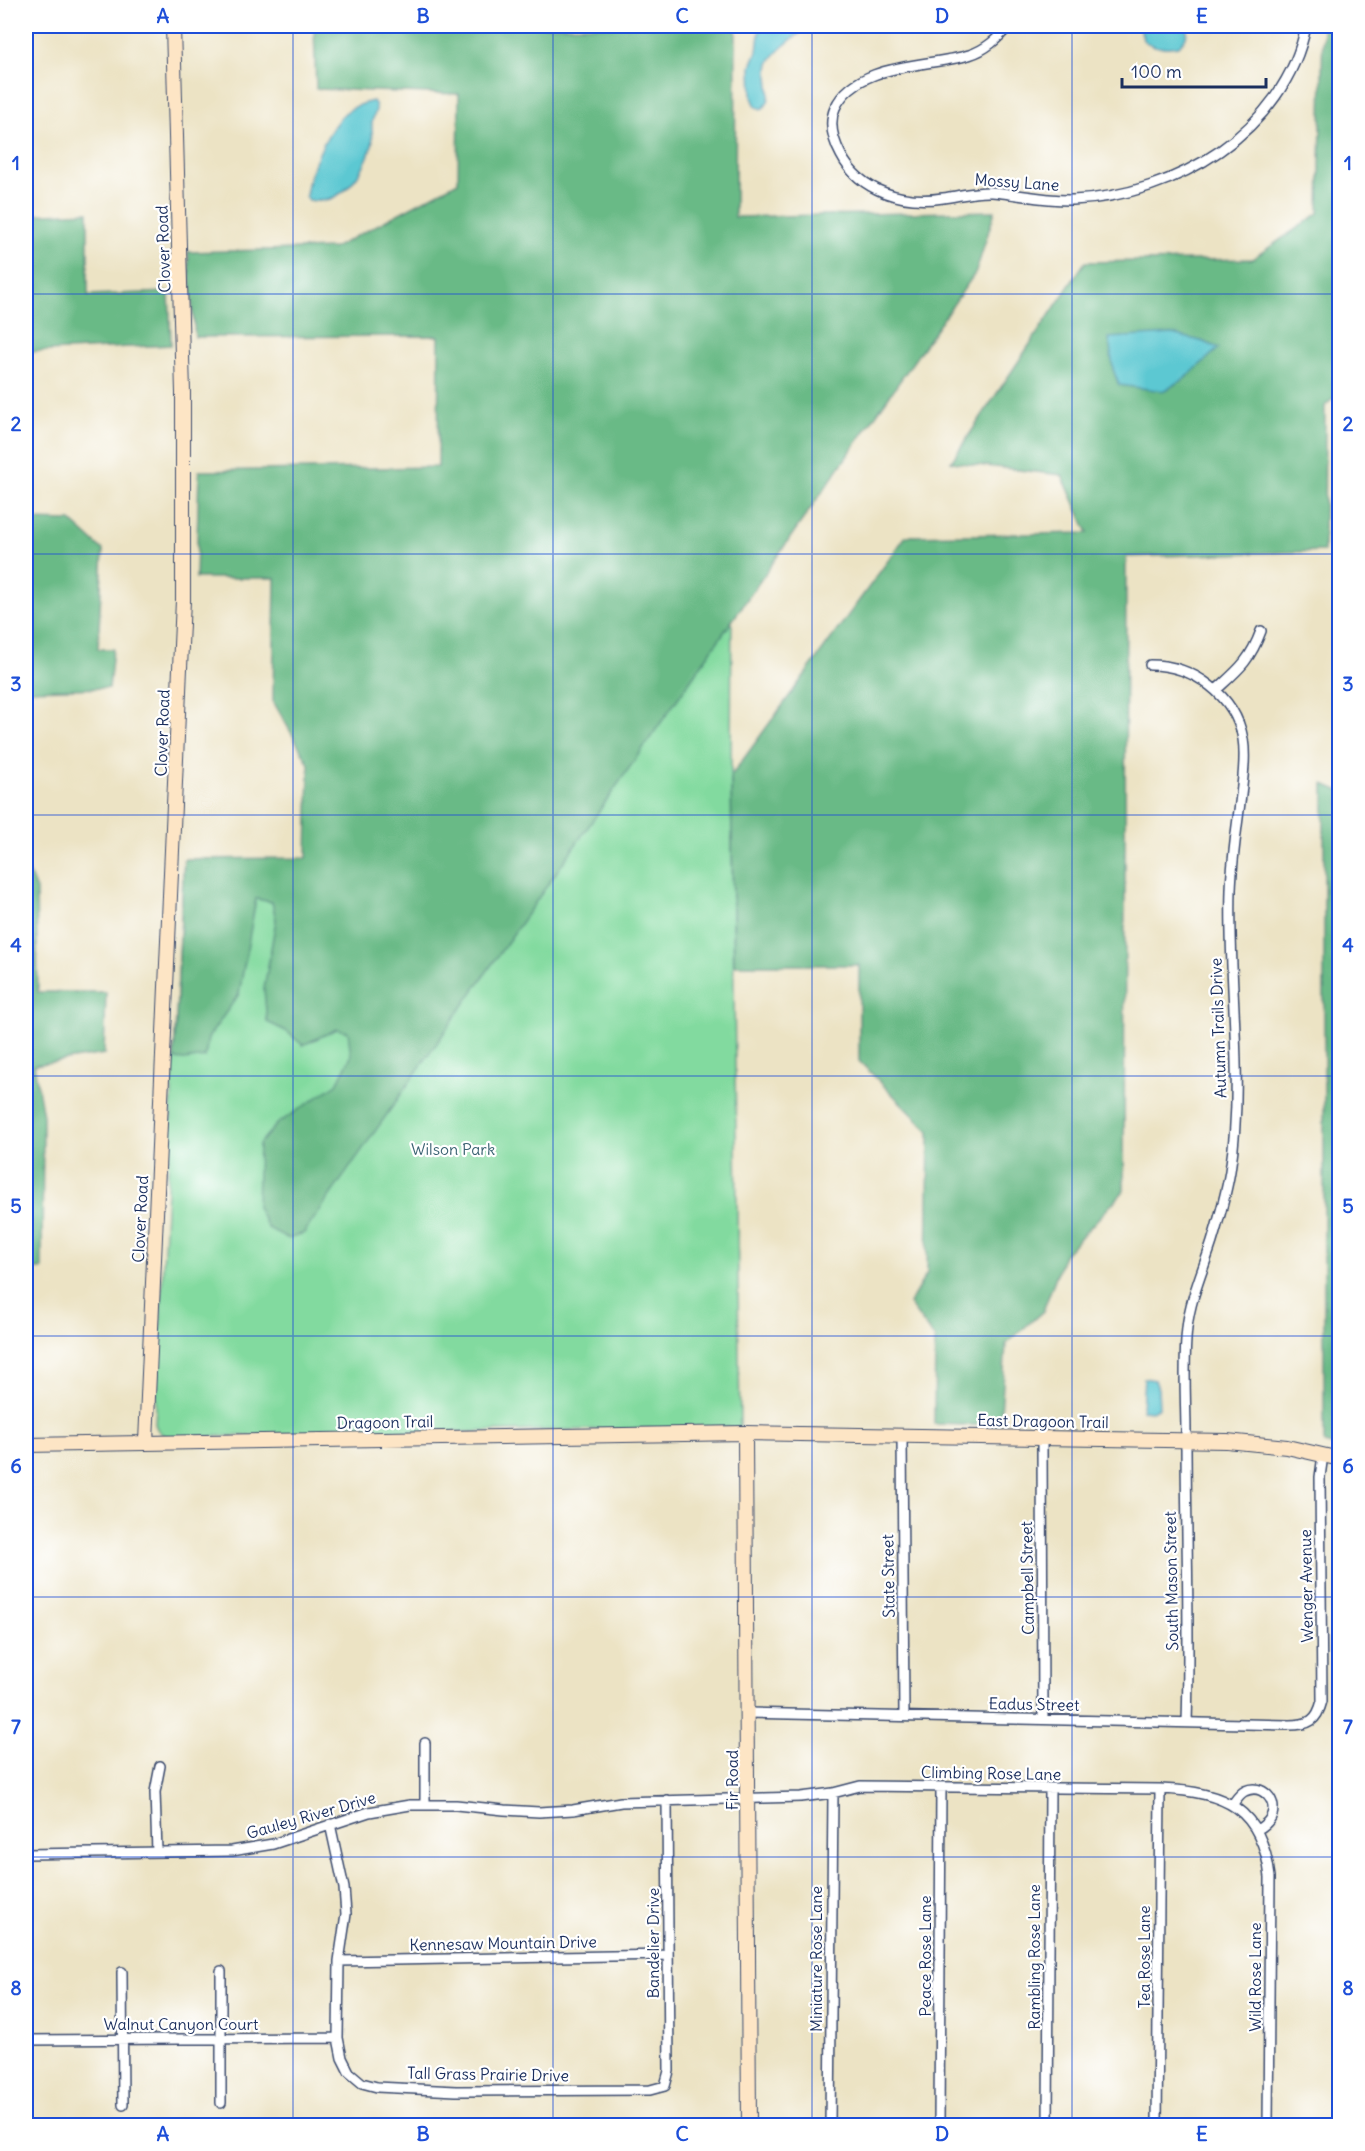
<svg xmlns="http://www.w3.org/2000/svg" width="1365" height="2151" viewBox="0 0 1365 2151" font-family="Delius,sans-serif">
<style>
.green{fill:#82da9f;stroke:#4e847e;stroke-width:1.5}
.forest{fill:#69ba86;stroke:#427472;stroke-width:1.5;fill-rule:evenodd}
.water{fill:#5bc8d2;stroke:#3b7c98;stroke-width:1.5}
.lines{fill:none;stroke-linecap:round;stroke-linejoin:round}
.street-casing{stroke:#3a4a6d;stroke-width:12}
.secondary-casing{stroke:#3a4a6d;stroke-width:16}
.street{stroke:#fff;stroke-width:9}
.secondary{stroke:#fde5c5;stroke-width:14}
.grid{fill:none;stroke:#1d4ed8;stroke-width:1.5;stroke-opacity:0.55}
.labels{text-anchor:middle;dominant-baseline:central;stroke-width:4.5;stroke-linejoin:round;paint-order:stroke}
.street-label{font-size:16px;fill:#1b2f5e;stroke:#fff}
.park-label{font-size:16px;fill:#3a6272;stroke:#fff}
.neatline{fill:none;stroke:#1d4ed8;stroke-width:2}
.grid-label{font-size:20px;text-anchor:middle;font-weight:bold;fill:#1d4ed8}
</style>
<rect width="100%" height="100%" fill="#fff"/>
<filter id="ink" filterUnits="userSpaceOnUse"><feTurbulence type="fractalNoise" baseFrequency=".0167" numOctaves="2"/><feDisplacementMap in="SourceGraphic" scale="12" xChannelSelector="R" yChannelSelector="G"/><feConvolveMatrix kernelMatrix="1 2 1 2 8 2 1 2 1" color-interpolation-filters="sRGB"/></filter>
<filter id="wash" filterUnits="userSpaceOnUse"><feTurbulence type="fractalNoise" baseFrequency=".008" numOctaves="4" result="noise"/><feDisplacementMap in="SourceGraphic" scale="24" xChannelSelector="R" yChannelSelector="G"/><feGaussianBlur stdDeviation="1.35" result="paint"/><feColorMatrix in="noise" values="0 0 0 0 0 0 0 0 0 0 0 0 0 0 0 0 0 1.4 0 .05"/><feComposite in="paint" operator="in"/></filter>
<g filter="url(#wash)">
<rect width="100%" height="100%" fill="#ece3c4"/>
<path class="green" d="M 732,581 L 731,776 L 740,1427 L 170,1437 C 162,1435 158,1433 155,1424 L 184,859 L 307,859 Z"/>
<path class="forest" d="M 314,26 L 736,26 L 735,217 L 995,211 L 976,272 C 752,593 526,912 304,1233 L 289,1239 L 268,1228 L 257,1207 L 259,1144 L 277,1124 L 337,1084 L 351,1056 L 348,1032 L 337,1029 L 303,1045 L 286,1031 L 267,1022 L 264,989 L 276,920 L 272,902 L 256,899 L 239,994 L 208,1038 L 205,1057 L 184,1060 L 174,1059 L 184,859 L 307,858 L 309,764 L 273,701 L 275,578 L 196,578 L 199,471 L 438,467 L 439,336 L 195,337 L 188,252 L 334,248 L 458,182 L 459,94 L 316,89 Z
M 1323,26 L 1339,26 L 1340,392 L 1325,406 L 1324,551 L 1126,557 L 1124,1191 L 1064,1255 L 1043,1311 L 1006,1344 L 1000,1426 L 934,1424 L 935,1339 L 909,1304 L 927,1273 L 929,1131 L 859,1061 L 859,965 L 734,965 L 731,776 L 906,536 L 1088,533 L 1062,475 L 951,462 L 1085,262 L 1252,259 L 1319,213 ZM 1201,341 L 1218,348 L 1183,380 L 1163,391 Z
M 88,212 L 88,295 L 169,292 L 171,345 L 26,352 L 26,215 Z
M 26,442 L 28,446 L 29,520 L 71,521 L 103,550 L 98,649 L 113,649 L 109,688 L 26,690 Z
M 1324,784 L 1340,791 L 1339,1448 L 1324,1444 Z
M 26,865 L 36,890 L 38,992 L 106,992 L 104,1054 L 34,1065 L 43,1116 L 42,1269 L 26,1269 Z"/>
<path class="water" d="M 760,26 L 810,26 C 799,34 773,51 769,64 C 764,78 777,98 762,109 L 756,107 L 752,97 L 751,66 L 757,51 Z
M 1140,26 L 1186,26 C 1189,35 1185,39 1179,46 C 1164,48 1155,49 1143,40 Z
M 373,101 C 380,109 373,114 372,123 C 371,131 374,139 372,146 C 363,174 341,207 309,200 L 306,197 C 307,175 325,136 340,118 C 347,109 362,103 373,101 Z
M 1172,334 L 1201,341 L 1219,348 L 1183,380 L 1163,391 L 1119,385 L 1113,369 L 1109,338 Z
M 1144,1378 L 1155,1380 L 1158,1389 L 1159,1407 L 1152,1411 L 1142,1410 Z"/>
</g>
<g filter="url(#ink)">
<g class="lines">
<g class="street-casing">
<path id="street" d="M 1009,26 C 998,38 986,50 969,55 C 929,67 856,62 835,108 C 828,124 833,140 841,155 C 860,192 904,204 943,198 C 959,196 975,191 992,192 C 1019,194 1045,201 1073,200 C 1175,196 1285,131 1306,26
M 1150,665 C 1193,665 1235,695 1243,739 C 1246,757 1243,777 1241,795 C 1237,827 1232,858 1231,890 C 1228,984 1245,1078 1230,1171 C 1226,1195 1219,1219 1212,1242 C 1203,1270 1190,1299 1187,1328 C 1183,1363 1186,1400 1186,1435 C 1186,1531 1190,1627 1187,1722
M 1216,690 C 1238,670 1250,661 1261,631
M 902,1435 L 904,1716
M 1042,1438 L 1043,1718
M 748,1713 L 1289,1725 C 1309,1725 1317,1721 1322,1701 L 1320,1477 L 1323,1455
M 425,1743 L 425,1804
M 1232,1805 C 1236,1800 1239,1794 1245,1791 C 1262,1783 1279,1801 1271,1817 C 1268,1823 1262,1827 1257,1830
M 330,1824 L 344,1888 L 346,1914 L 339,1961 L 338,2038 L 342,2058 L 349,2072 L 362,2083 L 377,2087 L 456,2091 L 650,2090 L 665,2086 L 669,2071 L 667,1800
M 157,1852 L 155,1792 L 160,1766
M 26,1854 L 232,1851 L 273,1844 L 369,1812 L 410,1805 L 456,1805 L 504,1810 L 539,1812 L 573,1810 L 621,1802 L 801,1797 L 833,1793 L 860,1786 L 1160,1789 C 1224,1791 1262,1808 1270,1877 L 1268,2126
M 339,1961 L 668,1955
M 221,1971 L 221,2103
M 122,1972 L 123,2105
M 26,2040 L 338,2038
M 830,2126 L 833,1793
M 939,2126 L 941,1787
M 1048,2126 L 1050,1789
M 1157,2126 L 1160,1789"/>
</g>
<g class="secondary-casing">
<path id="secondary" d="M 745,1433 L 749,2126
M 146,1442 L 183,600 L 183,393 L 173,26
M 26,1445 L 745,1433 L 1227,1441 L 1287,1447 L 1340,1459"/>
</g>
<use href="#street" class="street"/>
<use href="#secondary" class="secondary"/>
</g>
</g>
<path class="grid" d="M 293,26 L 293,2126M 553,26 L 553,2126M 812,26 L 812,2126M 1072,26 L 1072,2126M 26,294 L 1340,294M 26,554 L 1340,554M 26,815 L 1340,815M 26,1076 L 1340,1076M 26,1336 L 1340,1336M 26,1597 L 1340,1597M 26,1857 L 1340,1857"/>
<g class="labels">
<g class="street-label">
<text transform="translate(1017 182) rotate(4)">Mossy Lane</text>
<text transform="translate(163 249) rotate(-92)">Clover Road</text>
<text transform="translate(162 733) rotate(-88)">Clover Road</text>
<text transform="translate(1218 1028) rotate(-92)">Autumn Trails Drive</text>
<text transform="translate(140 1219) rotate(-87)">Clover Road</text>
<text transform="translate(1043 1421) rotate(1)">East Dragoon Trail</text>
<text transform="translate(385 1422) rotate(-1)">Dragoon Trail</text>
<text transform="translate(888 1576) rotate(-91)">State Street</text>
<text transform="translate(1027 1578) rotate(-91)">Campbell Street</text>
<text transform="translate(1171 1581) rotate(-91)">South Mason Street</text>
<text transform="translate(1306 1586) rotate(-91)">Wenger Avenue</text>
<text transform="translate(1034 1704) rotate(1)">Eadus Street</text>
<text transform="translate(991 1773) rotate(1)">Climbing Rose Lane</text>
<text transform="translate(732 1780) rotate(-90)">Fir Road</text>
<text transform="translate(311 1815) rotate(-16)">Gauley River Drive</text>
<text transform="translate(503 1943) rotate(-1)">Kennesaw Mountain Drive</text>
<text transform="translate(653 1943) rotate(-90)">Bandelier Drive</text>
<text transform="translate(925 1956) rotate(-90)">Peace Rose Lane</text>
<text transform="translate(1034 1957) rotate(-90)">Rambling Rose Lane</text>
<text transform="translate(1144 1957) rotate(-90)">Tea Rose Lane</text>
<text transform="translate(816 1959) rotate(-90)">Miniature Rose Lane</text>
<text transform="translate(1255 1977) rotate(-90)">Wild Rose Lane</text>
<text x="181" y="2024">Walnut Canyon Court</text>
<text transform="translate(488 2074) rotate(1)">Tall Grass Prairie Drive</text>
</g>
<g class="park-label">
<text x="453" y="1149">Wilson Park</text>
</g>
</g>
<rect width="1365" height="2151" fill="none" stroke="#fff" stroke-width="66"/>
<path d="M1122 78v9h144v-9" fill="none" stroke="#1b2f5e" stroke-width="3"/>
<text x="1131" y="78" font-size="18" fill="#1b2f5e" stroke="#ffffff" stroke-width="4.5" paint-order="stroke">100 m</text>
<rect x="33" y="33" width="1299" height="2085" class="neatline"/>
<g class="grid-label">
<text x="163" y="23">A</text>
<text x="423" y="23">B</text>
<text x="682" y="23">C</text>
<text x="942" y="23">D</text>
<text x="1202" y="23">E</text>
<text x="16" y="170">1</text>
<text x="1348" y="170">1</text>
<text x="16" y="431">2</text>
<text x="1348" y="431">2</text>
<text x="16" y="691">3</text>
<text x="1348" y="691">3</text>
<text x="16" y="952">4</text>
<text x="1348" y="952">4</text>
<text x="16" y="1213">5</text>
<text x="1348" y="1213">5</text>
<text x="16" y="1473">6</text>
<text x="1348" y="1473">6</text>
<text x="16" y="1734">7</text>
<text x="1348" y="1734">7</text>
<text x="16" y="1995">8</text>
<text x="1348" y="1995">8</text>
<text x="163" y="2141">A</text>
<text x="423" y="2141">B</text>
<text x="682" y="2141">C</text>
<text x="942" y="2141">D</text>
<text x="1202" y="2141">E</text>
</g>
</svg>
